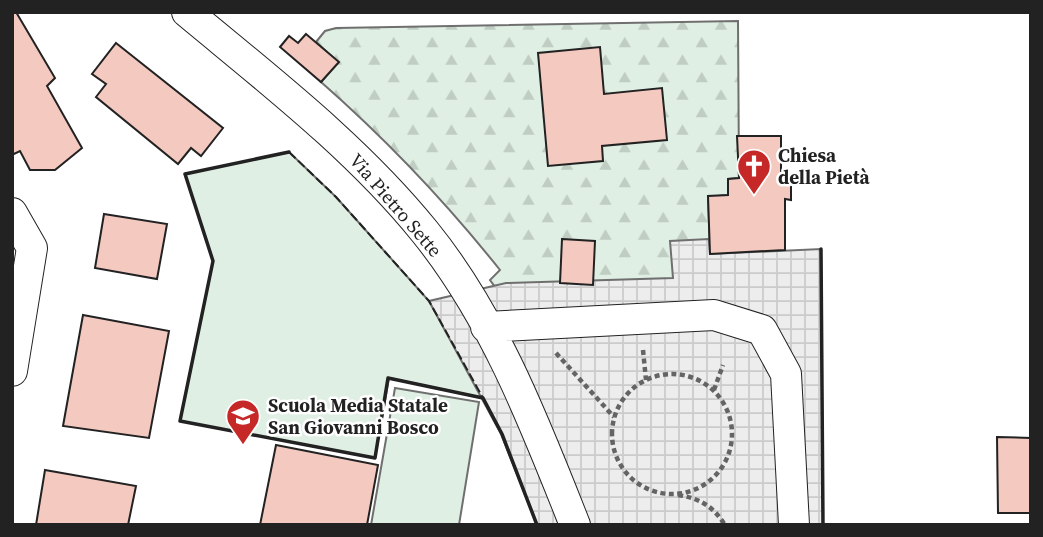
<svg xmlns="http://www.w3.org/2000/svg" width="1043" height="537" viewBox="0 0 1043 537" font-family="'Source Serif 4',serif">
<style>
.green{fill:#e0efe3;stroke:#6f6f6f;stroke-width:2}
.forest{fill:url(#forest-firs);stroke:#6f6f6f;stroke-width:2}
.plaza{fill:url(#plaza-grid);stroke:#6f6f6f;stroke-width:2}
.building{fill:#f3c9c0;stroke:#222;stroke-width:2}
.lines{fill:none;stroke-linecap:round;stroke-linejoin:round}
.minor-casing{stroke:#222;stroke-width:32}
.path{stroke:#646464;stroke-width:4.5;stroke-dasharray:5 3.5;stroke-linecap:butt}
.minor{stroke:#fff;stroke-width:30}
.fence{stroke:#222;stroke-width:2;stroke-dasharray:9 3.5;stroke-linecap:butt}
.wall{stroke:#222;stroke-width:3.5}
.labels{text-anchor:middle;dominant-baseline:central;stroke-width:5;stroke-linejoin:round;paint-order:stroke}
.poi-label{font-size:19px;font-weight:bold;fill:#222;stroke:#fff;text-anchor:start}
.street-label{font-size:19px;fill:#222;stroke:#fff}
</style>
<defs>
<pattern id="forest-firs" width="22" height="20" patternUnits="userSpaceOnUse" patternTransform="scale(1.75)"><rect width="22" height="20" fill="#e0efe3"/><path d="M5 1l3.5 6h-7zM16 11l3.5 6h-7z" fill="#c0cdc2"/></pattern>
<pattern id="plaza-grid" width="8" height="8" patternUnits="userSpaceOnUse" patternTransform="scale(1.75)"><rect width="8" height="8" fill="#ededed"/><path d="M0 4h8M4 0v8" fill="none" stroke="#cbcbcb"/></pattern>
</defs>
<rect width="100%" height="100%" fill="#fff"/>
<path class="green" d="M 289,152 L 336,197 L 429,301 L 483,398 L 389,378 L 375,458 L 180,421 L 213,261 L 185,174 Z
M 395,388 L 479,402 L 459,525 L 371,525 Z"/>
<path class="forest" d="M 738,21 L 739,178 L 728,179 L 728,195 L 708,197 L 710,254 L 681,279 L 507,303 L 490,280 L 500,270 C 445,201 387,140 321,82 L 338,62 L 316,42 L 325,31 L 336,28 Z"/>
<path class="plaza" d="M 709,239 L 710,254 L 821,249 L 823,525 L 537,525 L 501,434 L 429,301 L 506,283 L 673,278 L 670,241 Z"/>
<path class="building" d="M 12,12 L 16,12 L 55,78 L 47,86 L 82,148 L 55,170 L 30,170 L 20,151 L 14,154 L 12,151 Z
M 306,34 L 339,62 L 321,82 L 280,47 L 289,36 L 298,43 Z
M 116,43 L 223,128 L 201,156 L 191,148 L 178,164 L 96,97 L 106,84 L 92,74 Z
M 600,47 L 604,94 L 662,88 L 667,140 L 602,146 L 603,161 L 548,166 L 538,53 Z
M 737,136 L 781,136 L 781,178 L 791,178 L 791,200 L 785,199 L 785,250 L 710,254 L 708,196 L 728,195 L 728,179 L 739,178 Z
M 104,214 L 167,224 L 157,279 L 95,268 Z
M 562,239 L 595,241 L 593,285 L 560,283 Z
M 83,315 L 169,331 L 149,438 L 63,426 Z
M 997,437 L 1031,438 L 1031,513 L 998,513 Z
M 276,445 L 378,465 L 367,525 L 260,525 Z
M 45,470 L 136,486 L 128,525 L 36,525 Z"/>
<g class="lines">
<g class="minor-casing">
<path id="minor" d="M 187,12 C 270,81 357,148 425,232 C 494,317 535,424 575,525
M 12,213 L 32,248 L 12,371
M 486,327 L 714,315 L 762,330 L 786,374 L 794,525"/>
</g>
<path class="path" d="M 643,350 L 646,380
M 556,353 L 614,417
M612 434a60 60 0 1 1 120 0a60 60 0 1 1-120 0Z
M 714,390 L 723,365
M 678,495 C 699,498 713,506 725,525"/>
<use href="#minor" class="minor"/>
<path class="fence" d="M 289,152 L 336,197 L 429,301 L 483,398"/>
<path class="wall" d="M 289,152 L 185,174 L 213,261 L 180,421 L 375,458 L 388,378 L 483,398 L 502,434 L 537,525
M 821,249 L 823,525"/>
</g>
<defs>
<g id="church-pin" transform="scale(1.75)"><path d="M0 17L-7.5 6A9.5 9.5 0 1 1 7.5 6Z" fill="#c62828" stroke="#fff"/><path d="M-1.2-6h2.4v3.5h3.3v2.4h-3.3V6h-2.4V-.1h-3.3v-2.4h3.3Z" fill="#fff"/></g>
<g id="school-pin" transform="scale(1.75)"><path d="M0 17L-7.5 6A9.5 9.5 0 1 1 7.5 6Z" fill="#c62828" stroke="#fff"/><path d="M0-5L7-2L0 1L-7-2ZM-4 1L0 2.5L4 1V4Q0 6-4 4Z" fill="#fff"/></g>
</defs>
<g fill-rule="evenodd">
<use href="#church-pin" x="754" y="166"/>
<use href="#school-pin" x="243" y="416"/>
</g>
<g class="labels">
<g class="poi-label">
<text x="778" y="155">Chiesa<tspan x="778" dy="22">della Pietà</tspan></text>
<text x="268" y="405">Scuola Media Statale<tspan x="268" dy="22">San Giovanni Bosco</tspan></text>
</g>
<g class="street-label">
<text transform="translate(396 205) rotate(49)">Via Pietro Sette</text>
</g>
</g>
<rect width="1043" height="537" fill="none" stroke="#222222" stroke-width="28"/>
</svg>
